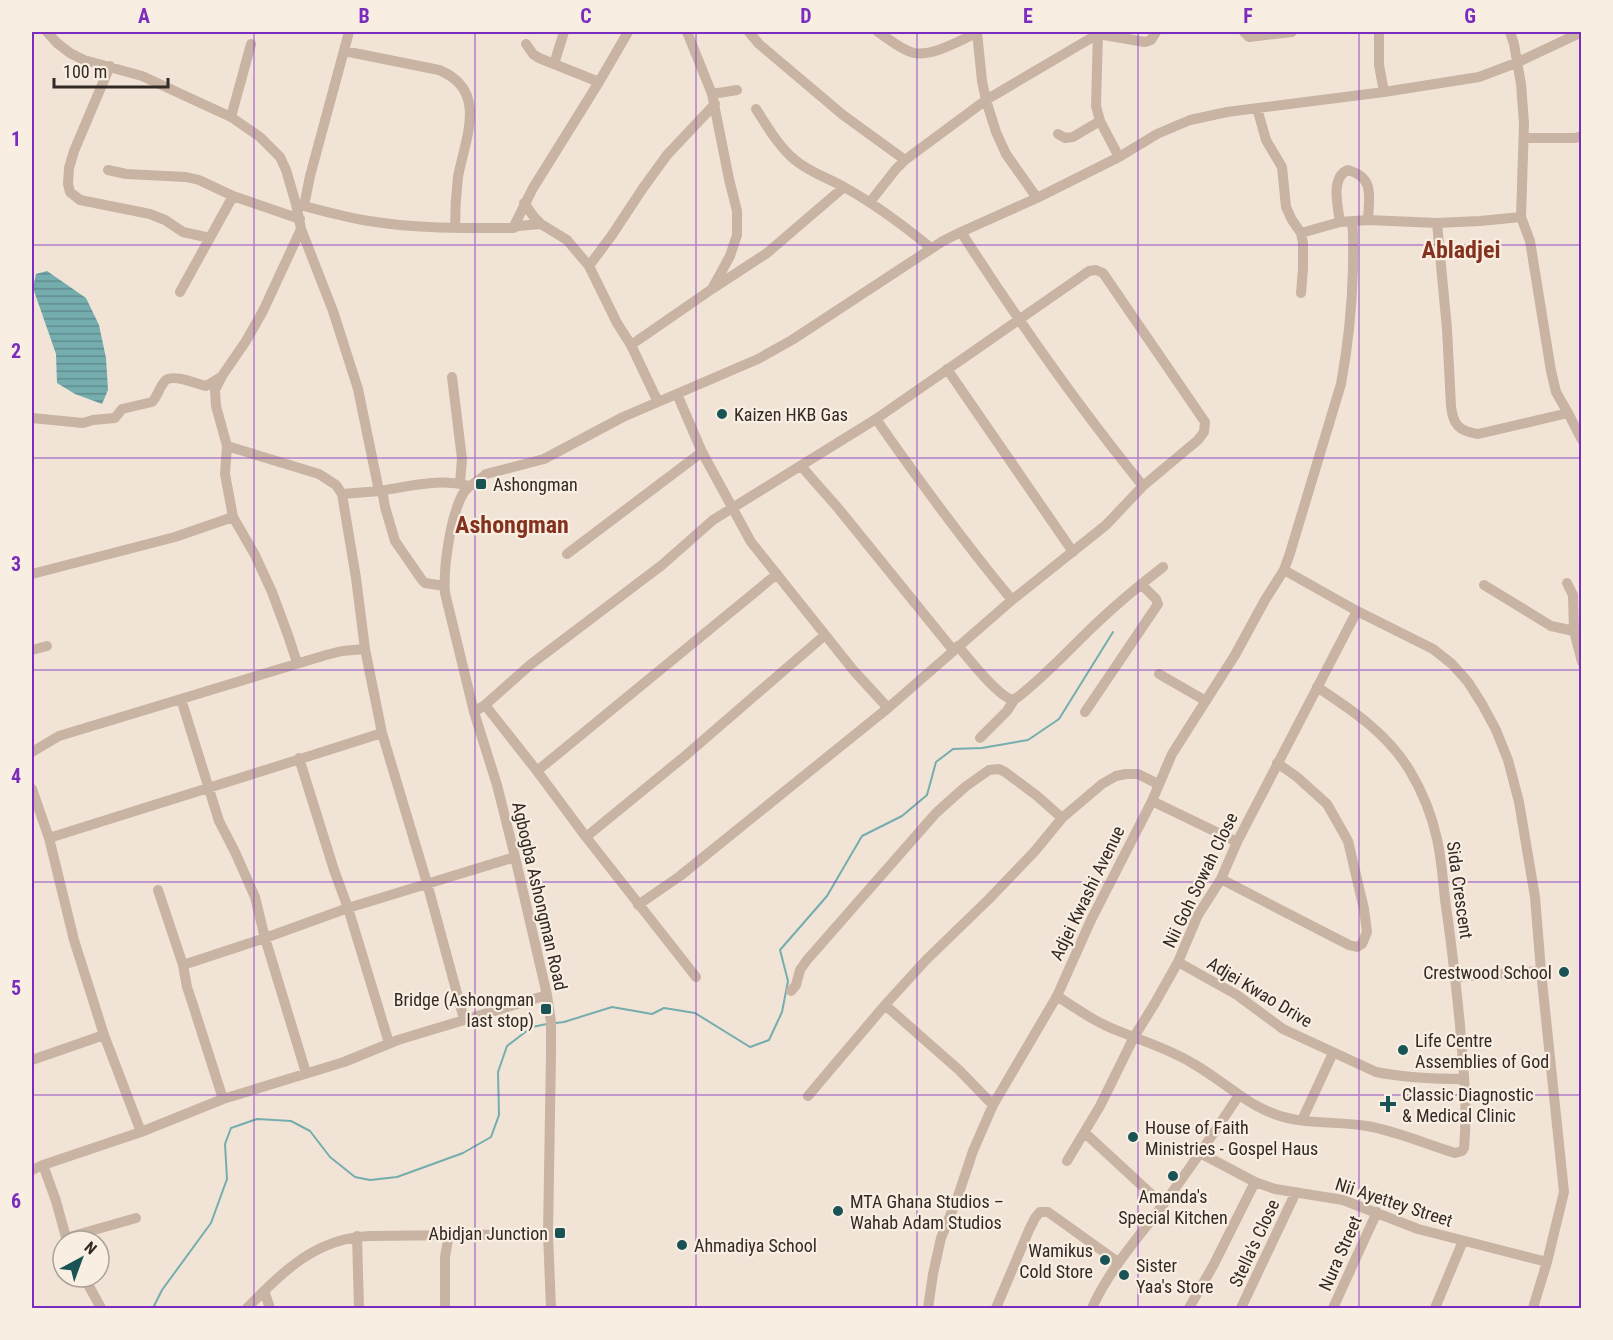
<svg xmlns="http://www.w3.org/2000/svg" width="1613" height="1340" viewBox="0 0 1613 1340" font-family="'Roboto Condensed',sans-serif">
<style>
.water{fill:url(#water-rules)}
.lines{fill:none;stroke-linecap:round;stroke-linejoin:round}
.stream{stroke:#75adae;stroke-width:2}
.minor{stroke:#c9b3a3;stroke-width:10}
.grid{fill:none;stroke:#7b2cbf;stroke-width:1.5;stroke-opacity:0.55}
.poi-dot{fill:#1a5355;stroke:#f9eee2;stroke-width:2}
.labels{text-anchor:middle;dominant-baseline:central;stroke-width:4.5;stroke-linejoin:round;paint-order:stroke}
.poi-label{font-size:18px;fill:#332925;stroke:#f9eee2;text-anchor:start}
.street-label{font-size:18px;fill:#332925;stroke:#f9eee2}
.district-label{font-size:24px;font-weight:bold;fill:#83321d;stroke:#f9eee2}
.neatline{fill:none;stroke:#7b2cbf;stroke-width:2}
.grid-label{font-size:20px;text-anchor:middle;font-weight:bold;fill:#7b2cbf}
</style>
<defs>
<pattern id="water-rules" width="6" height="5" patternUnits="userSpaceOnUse" patternTransform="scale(1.5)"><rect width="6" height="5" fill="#75adae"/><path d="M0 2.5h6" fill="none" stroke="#618d8d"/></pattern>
</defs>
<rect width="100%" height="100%" fill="#f1e4d6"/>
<path class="water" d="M 47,271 L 86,298 L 99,325 L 106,358 L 108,390 L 102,404 L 75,394 L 57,383 L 56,354 L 33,288 L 36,274 Z"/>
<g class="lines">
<path class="stream" d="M 556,1023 L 564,1022 L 612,1007 L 652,1014 L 664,1008 L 695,1013 L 750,1047 L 769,1040 L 782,1012 L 788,981 L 780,950 L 827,896 L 862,836 L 902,816 L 927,795 L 936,762 L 953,749 L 982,748 L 1028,740 L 1059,719 L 1113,632
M 153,1308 L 162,1290 L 211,1223 L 227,1179 L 225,1144 L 231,1128 L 257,1119 L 291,1121 L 310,1131 L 330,1157 L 355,1177 L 370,1180 L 397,1177 L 463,1153 L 491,1137 L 499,1115 L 498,1072 L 507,1046 L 532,1027 L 547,1024"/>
<path class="minor" d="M 47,32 L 57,43 L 70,53 L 84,60 L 142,76 L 231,117 L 260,137 L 280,157 L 286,170 L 296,204 L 301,229 L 333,311 L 358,389 L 379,491
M 687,32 L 712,94 L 729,179 L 737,211 L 737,235 L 730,256 L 712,289
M 749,32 L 759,44 L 843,115 L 905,160
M 878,32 C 889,39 901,50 914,53 C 932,57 960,40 977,33
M 977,32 L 982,81 L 986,100 L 996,132 L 1006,154 L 1037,198
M 1098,32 L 1096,106 L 1100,121 L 1119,157
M 1244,32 L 1249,37 L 1292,32
M 1379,32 L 1379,65 L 1384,92
M 1510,32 L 1514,44 L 1521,84 L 1524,123 L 1521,217 L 1530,241 L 1551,371 L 1556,392 L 1568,413
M 526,44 L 533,54 L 539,58 L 599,82
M 344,51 L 439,70 C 489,90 465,139 458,177 C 456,194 455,211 455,228
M 554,64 L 564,32
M 110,66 L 74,151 L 69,168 L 68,184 L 70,192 L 80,200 L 150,214 L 165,220 L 183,232 L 210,238
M 712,94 L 737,90
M 1257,108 L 1266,140 L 1282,167 L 1286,207 L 1292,220 L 1301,233 L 1303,243 L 1303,269 L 1301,293
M 756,109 C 767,126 779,147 795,160 C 809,172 828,178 844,187 C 875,204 903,225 931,248
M 231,117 L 251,44
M 1058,134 L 1065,138 L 1073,137 L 1100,121
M 1524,138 L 1575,138 L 1582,136
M 108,170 L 126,174 L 186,177 L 199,180 L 233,196 L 300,219
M 870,202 L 896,169 L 905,160 L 986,100 L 1098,34 L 1145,42 L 1151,40 L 1156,32
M 524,203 L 534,217 L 541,224 L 567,240 L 589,266 L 617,323 L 631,345 L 658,402
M 296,204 C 320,210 344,217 369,221 C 417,229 465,228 513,228 L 533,188 L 599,82 L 628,32
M 304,206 L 310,176 L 349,32
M 1340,222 C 1338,207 1330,177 1348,170 C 1375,178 1369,196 1368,220
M 1437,223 L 1447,329 L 1451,406 C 1453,425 1459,431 1478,434 L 1568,413 L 1582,440
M 513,228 L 518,226 L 541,224
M 961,232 C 1017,319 1077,405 1143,486
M 1301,233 L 1340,222 L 1368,220 L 1437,223 L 1480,221 L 1521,217
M 589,266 L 612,235 L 643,188 L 667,155 L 715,104
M 180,292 L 233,196
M 631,345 L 712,289 L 767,253 L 844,187
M 947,369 L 1073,552
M 452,377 L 462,459 L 460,483
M 677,394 L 702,452 L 751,542 L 854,671 L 888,708
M 32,418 L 83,423 L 93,420 L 115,418 L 122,409 L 152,402 C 158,396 160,385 166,380 C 174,374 197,384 206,386 L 221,377
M 876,419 C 920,482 963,541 1012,600
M 227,446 L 319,474 L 336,485 L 342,494 L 356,578 L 365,649 L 382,733 L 427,883 L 464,1019
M 801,466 L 838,508 L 953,650
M 382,490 L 385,507 L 395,541 L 422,580 L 425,583 L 444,586
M 342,494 C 355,493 367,492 380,491 C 410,486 439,478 469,486
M 567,554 L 702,452
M 1284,570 L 1357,611 L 1433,649 L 1452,664 L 1468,682 L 1482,704 L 1496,730 L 1508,760 L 1519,802 L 1535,897 L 1541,971 L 1564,1192 L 1547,1262 L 1533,1308
M 32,574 L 175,537 L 233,517
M 1567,583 L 1573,595 L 1574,631 L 1582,662
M 1484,585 L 1551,626 L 1574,631
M 958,646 C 968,658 1000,699 1014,700 C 1045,677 1070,648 1099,621 C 1119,602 1141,584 1163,567
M 32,650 L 47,646
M 297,663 L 289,638 L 272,592 L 255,555 L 233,517 L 225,474 L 227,446 L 216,406 L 215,390 L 222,376 L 246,341 L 263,311 L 301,229
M 1159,674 L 1206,701
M 181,699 L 219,821 L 235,852 L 255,897 L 265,938 L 306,1073
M 485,705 L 537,771 L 586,837 L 696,977
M 474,712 L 485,705 L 530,665 L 662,565 L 713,520 L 876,419 L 1089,271 L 1096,270 L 1103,273 L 1205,422 L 1204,432 L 1198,440 L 1143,486 L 1106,525 L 1012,600 L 888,708 L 680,876 L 638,905
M 1085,712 L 1158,604 L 1156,599 L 1141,584
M 980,738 L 1007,711 L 1014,700
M 32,752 L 59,736 L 326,655 L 342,651 L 365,649
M 299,758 L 334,870 L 348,908 L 389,1043
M 537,771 L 777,574
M 32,789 L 49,838 L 74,940 L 104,1035 L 141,1132
M 1152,801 L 1237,842
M 586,837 L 685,756 L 825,635
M 49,838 C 160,804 271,768 382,733
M 1221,879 L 1349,945 L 1357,947 L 1362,944 L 1367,932 L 1364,909 L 1348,841 L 1327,804 L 1297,777 L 1277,763
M 158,890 L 183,965 L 187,987 L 193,1005 L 223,1099
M 1178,962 L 1237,995 L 1283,1029 L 1376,1072 C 1405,1078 1435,1079 1464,1079
M 183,965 L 265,938 L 348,908 L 515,857
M 1456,977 L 1541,971
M 791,991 L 796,985 L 800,970 L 807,960 L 936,813 L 965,787 L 989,770 L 999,769 L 1005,772 L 1036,795 L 1062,818
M 1057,996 C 1077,1009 1098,1024 1121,1032 C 1145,1042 1169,1049 1192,1063 C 1221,1079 1245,1104 1277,1115 C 1306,1125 1338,1121 1367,1126 C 1396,1131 1426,1144 1455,1153 L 1462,1151 L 1464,1148 C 1468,1106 1463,1066 1460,1025 C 1456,985 1452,946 1446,907 C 1443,885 1442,861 1437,839 C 1432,816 1422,791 1410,771 C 1388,734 1352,710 1317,687
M 885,1005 L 959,1070 L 993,1105
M 32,1060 L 104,1035
M 808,1096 L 885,1005 L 926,960 L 989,899 L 1035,851 L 1062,818 L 1102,784 L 1116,776 L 1126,774 L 1138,774 L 1158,784
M 1302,1120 L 1333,1053
M 1085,1133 L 1163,1205
M 1200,1153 L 1255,1182 L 1275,1189 L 1343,1200 L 1418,1229 L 1547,1262
M 1067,1161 L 1100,1106 L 1134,1037 L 1155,1003 L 1178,962 L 1198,915 L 1221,879 L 1237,842 L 1357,611
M 43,1165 L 56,1201 L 67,1241
M 32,1170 L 43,1165 L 141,1132 L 223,1099 L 344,1062 L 398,1040 L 547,995
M 357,1236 L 359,1308
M 66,1238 L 136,1218
M 84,1277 L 101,1308
M 264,1291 L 270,1308
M 247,1308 C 283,1272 315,1238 370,1236 L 548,1234
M 445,1308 L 445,1257 L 449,1234
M 551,1308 L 548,1234 L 551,1053 L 551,1022 L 547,995 L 515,857 L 497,785 L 474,712 L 445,593 C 443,567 451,513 464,492 C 470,484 479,481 486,474 L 544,459 L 623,417 L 758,359 L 792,340 L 943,241 L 961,232 L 1037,198 L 1119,157 L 1157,134 L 1190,120 L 1227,112 L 1384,92 L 1479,77 L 1516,63 L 1582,32
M 928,1308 L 933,1274 L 941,1238 L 957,1199 L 973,1151 L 993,1105 L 1057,996 L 1091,920 L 1152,801 L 1172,754 L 1235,655 L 1265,600 L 1284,570 L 1290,553 L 1341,384 C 1348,346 1352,307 1353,268 C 1353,252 1354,237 1352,222
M 996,1308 L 1029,1230 L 1035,1218 L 1040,1212 L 1048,1212 L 1118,1262
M 1092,1308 C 1109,1270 1137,1239 1162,1206 C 1189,1170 1214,1133 1239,1095
M 1189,1308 L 1214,1264 L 1255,1182
M 1241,1308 L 1296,1192
M 1333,1308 L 1377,1212
M 1435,1308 L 1463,1241"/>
</g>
<path class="grid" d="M 254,32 L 254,1308M 475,32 L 475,1308M 696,32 L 696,1308M 917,32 L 917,1308M 1138,32 L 1138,1308M 1359,32 L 1359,1308M 32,245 L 1582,245M 32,458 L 1582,458M 32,670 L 1582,670M 32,882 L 1582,882M 32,1095 L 1582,1095"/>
<g class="poi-dot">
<circle cx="722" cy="414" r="6"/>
<rect x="475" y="478" width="12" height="12" rx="3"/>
<circle cx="1564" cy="972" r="6"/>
<rect x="540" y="1003" width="12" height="12" rx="3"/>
<circle cx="1403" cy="1050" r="6"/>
<path d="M1385 1095h6v6h6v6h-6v6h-6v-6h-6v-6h6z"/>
<circle cx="1133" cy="1137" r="6"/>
<circle cx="1173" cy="1176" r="6"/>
<circle cx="838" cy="1211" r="6"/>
<rect x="554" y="1227" width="12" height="12" rx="3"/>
<circle cx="682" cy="1245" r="6"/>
<circle cx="1105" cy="1260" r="6"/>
<circle cx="1124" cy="1275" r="6"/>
</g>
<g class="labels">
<g class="poi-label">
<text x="734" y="414">Kaizen HKB Gas</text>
<text x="493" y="484">Ashongman</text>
<text x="1552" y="972" text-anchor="end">Crestwood School</text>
<text x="534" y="999" text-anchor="end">Bridge (Ashongman<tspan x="534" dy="21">last stop)</tspan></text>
<text x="1415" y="1040">Life Centre<tspan x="1415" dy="21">Assemblies of God</tspan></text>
<text x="1402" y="1094">Classic Diagnostic<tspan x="1402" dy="21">&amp; Medical Clinic</tspan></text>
<text x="1145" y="1127">House of Faith<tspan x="1145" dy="21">Ministries - Gospel Haus</tspan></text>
<text x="1173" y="1196" text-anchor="middle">Amanda's<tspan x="1173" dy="21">Special Kitchen</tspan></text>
<text x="850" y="1201">MTA Ghana Studios –<tspan x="850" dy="21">Wahab Adam Studios</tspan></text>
<text x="548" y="1233" text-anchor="end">Abidjan Junction</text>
<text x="694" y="1245">Ahmadiya School</text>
<text x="1093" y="1250" text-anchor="end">Wamikus<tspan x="1093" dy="21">Cold Store</tspan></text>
<text x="1136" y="1265">Sister<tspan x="1136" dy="21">Yaa's Store</tspan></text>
</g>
<g class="street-label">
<text transform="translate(1200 880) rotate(-64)">Nii Goh Sowah Close</text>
<text transform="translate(1460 890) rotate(82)">Sida Crescent</text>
<text transform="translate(1087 893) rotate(-64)">Adjei Kwashi Avenue</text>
<text transform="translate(540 896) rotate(77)">Agbogba Ashongman Road</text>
<text transform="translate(1260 992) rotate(31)">Adjei Kwao Drive</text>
<text transform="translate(1394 1202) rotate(18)">Nii Ayettey Street</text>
<text transform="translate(1254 1243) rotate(-65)">Stella's Close</text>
<text transform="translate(1340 1253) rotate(-66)">Nura Street</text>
</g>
<g class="district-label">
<text x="1461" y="250">Abladjei</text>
<text x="512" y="525">Ashongman</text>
</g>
</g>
<rect width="1613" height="1340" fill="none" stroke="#f9eee2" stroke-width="66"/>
<g transform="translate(81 1259) rotate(41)"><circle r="28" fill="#f9eee2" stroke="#aa9f96" stroke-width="1.5"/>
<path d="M0-4.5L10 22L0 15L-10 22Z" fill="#1a5355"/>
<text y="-9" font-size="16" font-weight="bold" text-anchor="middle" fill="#332925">N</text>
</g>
<path d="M54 78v9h114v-9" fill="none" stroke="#332925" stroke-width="3"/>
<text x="63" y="78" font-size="18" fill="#332925" stroke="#f9eee2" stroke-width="4.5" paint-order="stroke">100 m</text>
<rect x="33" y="33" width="1547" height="1274" class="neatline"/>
<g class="grid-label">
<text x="144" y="23">A</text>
<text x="364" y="23">B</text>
<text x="586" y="23">C</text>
<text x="806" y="23">D</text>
<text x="1028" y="23">E</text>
<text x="1248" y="23">F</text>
<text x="1470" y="23">G</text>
<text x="16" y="146">1</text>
<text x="16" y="358">2</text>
<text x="16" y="571">3</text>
<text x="16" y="783">4</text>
<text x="16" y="995">5</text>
<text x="16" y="1208">6</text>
</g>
</svg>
